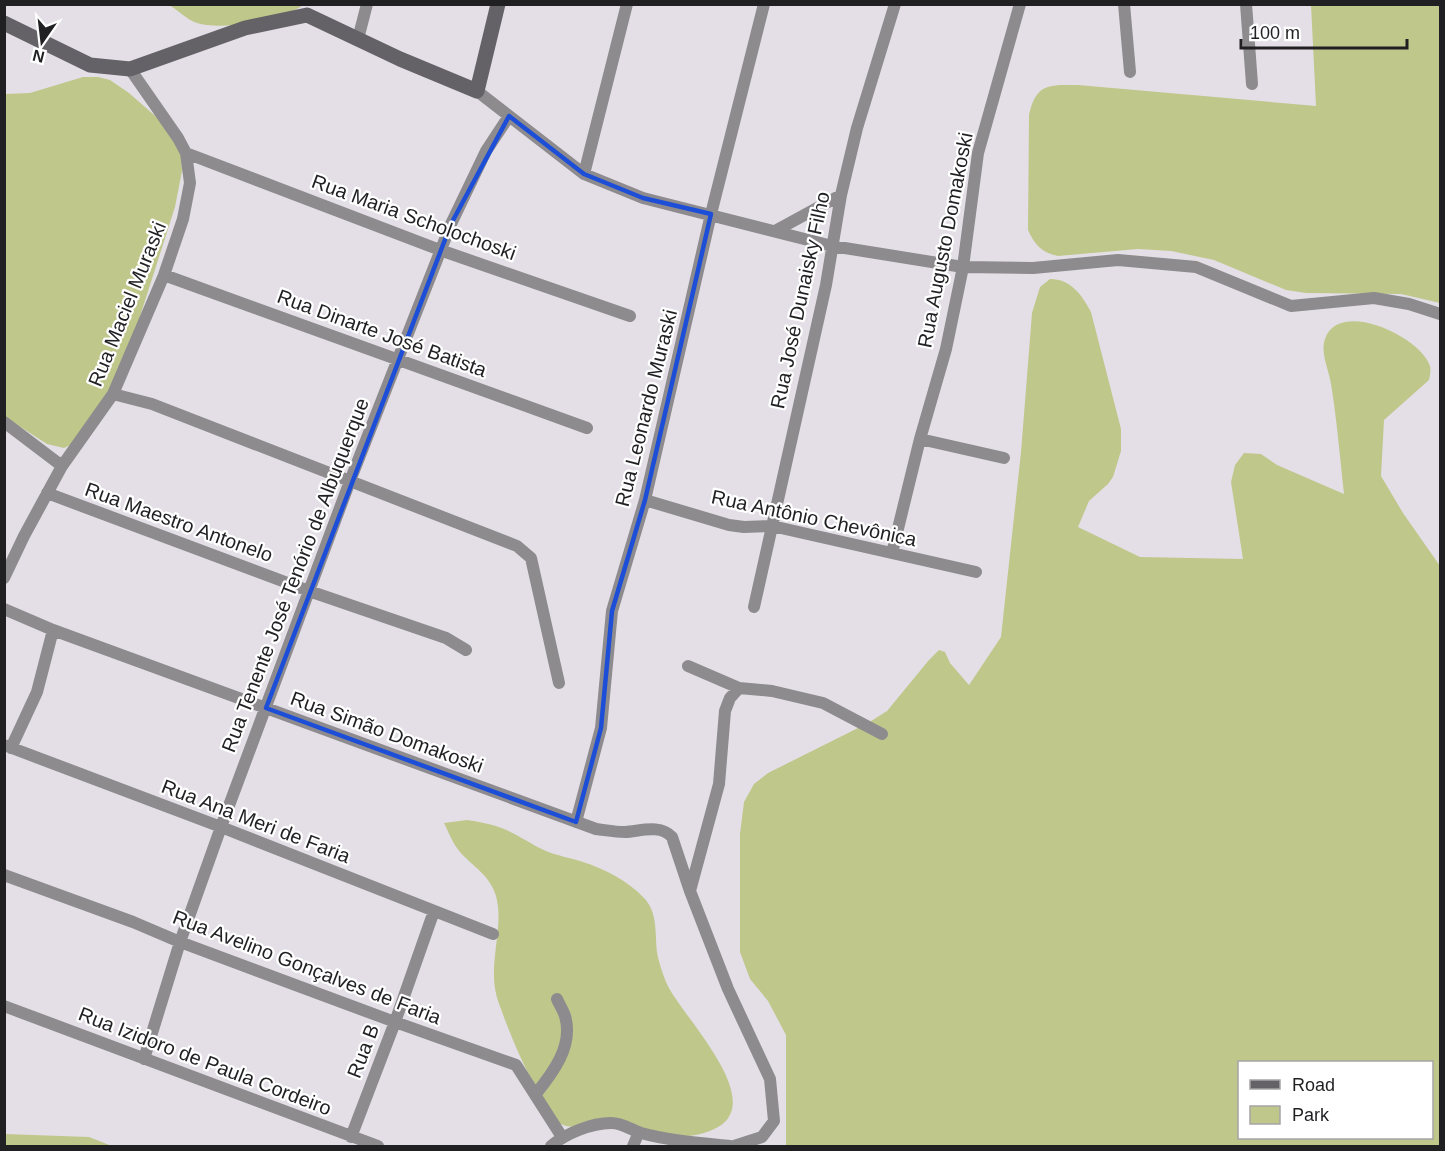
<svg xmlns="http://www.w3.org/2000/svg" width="1445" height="1151" viewBox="0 0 1445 1151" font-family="Arial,sans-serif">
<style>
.green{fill:#c0c78b;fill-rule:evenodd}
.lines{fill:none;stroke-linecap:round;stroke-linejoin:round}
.street{stroke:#8d8b8e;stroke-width:12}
.secondary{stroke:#656267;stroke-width:15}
.marked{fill:none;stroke:#1d4ed8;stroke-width:4.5;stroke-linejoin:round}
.labels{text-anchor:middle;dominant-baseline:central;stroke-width:4.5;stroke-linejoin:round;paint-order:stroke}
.street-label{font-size:20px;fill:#201f22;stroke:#fff}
</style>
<rect width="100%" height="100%" fill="#e4dfe7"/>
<path class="green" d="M 169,5 L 303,5 C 284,20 221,31 197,23 C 187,20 178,10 169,5 Z
M 1311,5 L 1440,5 L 1440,303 L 1401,294 L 1306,293 L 1286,290 L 1214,260 L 1171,251 L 1138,249 L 1058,256 C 1042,253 1034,244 1028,230 L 1029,115 C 1036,83 1049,85 1078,85 L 1316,106 Z
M 83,77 L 98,77 L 110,80 L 129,93 L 161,121 L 181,153 L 182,171 L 175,207 L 127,357 L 83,439 L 64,448 L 47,444 L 5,417 L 5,94 L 30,93 Z
M 1050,279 C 1071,279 1082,295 1091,312 L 1121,429 L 1121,451 L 1113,477 L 1108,484 L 1089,501 L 1078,527 L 1140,557 L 1243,559 L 1231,482 L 1235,465 L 1244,453 L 1261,454 L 1277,465 L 1344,494 C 1340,458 1337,421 1331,384 C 1329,370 1320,353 1325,339 C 1339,298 1421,337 1430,366 C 1431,370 1430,376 1429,380 L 1384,420 L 1381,476 L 1403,513 L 1440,566 L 1440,1146 L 786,1146 L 786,1035 L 768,1001 L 750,979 L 740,952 L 740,834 L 744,802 L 754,784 L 768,773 L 868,723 L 887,711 L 929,660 L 939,650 L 945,652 L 950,663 L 969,685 L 1001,637 L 1021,452 L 1032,313 L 1040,287 ZM 1240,1062 L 1432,1062 L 1432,1138 L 1240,1138 Z
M 467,820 C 480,822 492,824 504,829 C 519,835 532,845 546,851 C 558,856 571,858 583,862 C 605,869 628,881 644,898 C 658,912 655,935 657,952 C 659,963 663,975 667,984 C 680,1014 767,1099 718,1127 C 694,1141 661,1137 634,1132 C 625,1130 616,1128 606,1127 C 591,1125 568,1132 555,1120 C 551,1117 548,1109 545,1104 C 528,1076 512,1040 501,1009 C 497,999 494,988 494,977 C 493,950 503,921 496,896 C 490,875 473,867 460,852 C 453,844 449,833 444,823 Z
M 5,1134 L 89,1137 L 112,1146 L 5,1146 Z"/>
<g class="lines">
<path class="street" d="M 1124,4 L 1130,72
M 1246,4 L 1252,84
M 358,39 L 367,4
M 477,91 L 584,174 L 643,198 L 832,246 L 963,267 L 1033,268 L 1118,260 L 1196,267 L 1291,306 L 1374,298 L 1409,304 L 1440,314
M 186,153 L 440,250 L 630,316
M 584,174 L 627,4
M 775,231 L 841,195
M 164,275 L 587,428
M 113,394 L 152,404 L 517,546 L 531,558 L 559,683
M 4,422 L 62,466
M 920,439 L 1004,458
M 47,493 L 309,591 L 446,638 L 466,650
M 645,500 L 729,525 L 744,527 L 772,526 L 976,572
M 892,553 L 920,439 L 946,349 L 963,267 L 978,153 L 1020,4
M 4,578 L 24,536 L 62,466 L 113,394 L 164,275 L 183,219 L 190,183 L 186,153 L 178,138 L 130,69
M 754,607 L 826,285 L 841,195 L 857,128 L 895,4
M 4,609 L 53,630 L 596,829 C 605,830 615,832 625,832 C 641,831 660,824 672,837 L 690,891
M 688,666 L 739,688 L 772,691 L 823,703 L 882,734
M 4,745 L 221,827 L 493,934
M 11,748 L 37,692 L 53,630
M 576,822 L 601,728 L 612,611 L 645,500 L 711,214 L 764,4
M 4,875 L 133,922 L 180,942 L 395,1022 L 516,1065 L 562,1137
M 4,1006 L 378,1146
M 144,1059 L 180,942 L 221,827 L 350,481 L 451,224 L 486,151 L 509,116
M 535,1095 C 552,1074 574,1046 565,1016 C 563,1010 559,1004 557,999
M 351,1137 L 395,1022 L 434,911
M 551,1146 C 565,1134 591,1123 611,1123 C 623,1123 631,1130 641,1133 C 670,1141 700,1143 730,1146
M 633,1146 L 639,1132
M 734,1146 L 762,1137 L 774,1121 L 770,1079 L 728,989 L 690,891 L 719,784 L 725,711 L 730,698 L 739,688"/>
<path class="secondary" d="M 4,23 L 90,65 L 130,69 L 245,28 L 307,15 L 400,59 L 477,91 L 498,4"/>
</g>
<path class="marked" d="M 509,116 L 584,174 L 643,198 L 711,214 L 645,500 L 612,611 L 601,728 L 576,822 L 266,708 L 451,224 Z"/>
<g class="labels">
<g class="street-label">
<text transform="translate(414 217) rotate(20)">Rua Maria Scholochoski</text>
<text transform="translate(945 240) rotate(-79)">Rua Augusto Domakoski</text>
<text transform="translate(800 300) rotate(-78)">Rua José Dunaisky Filho</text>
<text transform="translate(127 304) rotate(-68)">Rua Maciel Muraski</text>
<text transform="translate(382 333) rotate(20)">Rua Dinarte José Batista</text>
<text transform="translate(646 408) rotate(-76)">Rua Leonardo Muraski</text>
<text transform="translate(814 518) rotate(12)">Rua Antônio Chevônica</text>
<text transform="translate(179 522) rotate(20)">Rua Maestro Antonelo</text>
<text transform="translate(295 575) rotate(-69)">Rua Tenente José Tenório de Albuquerque</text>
<text transform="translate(387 732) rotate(20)">Rua Simão Domakoski</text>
<text transform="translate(256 821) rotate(21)">Rua Ana Meri de Faria</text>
<text transform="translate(307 967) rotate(21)">Rua Avelino Gonçalves de Faria</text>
<text transform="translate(363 1051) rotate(-69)">Rua B</text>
<text transform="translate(205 1061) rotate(21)">Rua Izidoro de Paula Cordeiro</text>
</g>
</g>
<rect width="1445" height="1151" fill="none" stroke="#201f22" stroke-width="12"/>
<rect x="1238" y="1061" width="195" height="78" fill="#ffffff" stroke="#a6a5a7" stroke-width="1.5"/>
<rect x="1250" y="1080" width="30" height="9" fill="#656267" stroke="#a6a5a7" stroke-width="1.5"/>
<text x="1292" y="1091" font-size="18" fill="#201f22">Road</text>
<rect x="1250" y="1106" width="30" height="18" fill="#c0c78b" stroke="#a6a5a7" stroke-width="1.5"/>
<text x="1292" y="1121" font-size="18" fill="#201f22">Park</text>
<g transform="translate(42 42) rotate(194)" stroke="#ffffff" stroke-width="4.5" paint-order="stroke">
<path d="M0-4.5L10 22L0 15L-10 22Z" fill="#201f22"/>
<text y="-9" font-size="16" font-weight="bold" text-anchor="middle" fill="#201f22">N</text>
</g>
<path d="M1241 39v9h166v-9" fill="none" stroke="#201f22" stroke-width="3"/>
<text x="1250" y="39" font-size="18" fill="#201f22" stroke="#ffffff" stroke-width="4.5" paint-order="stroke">100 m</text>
</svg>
